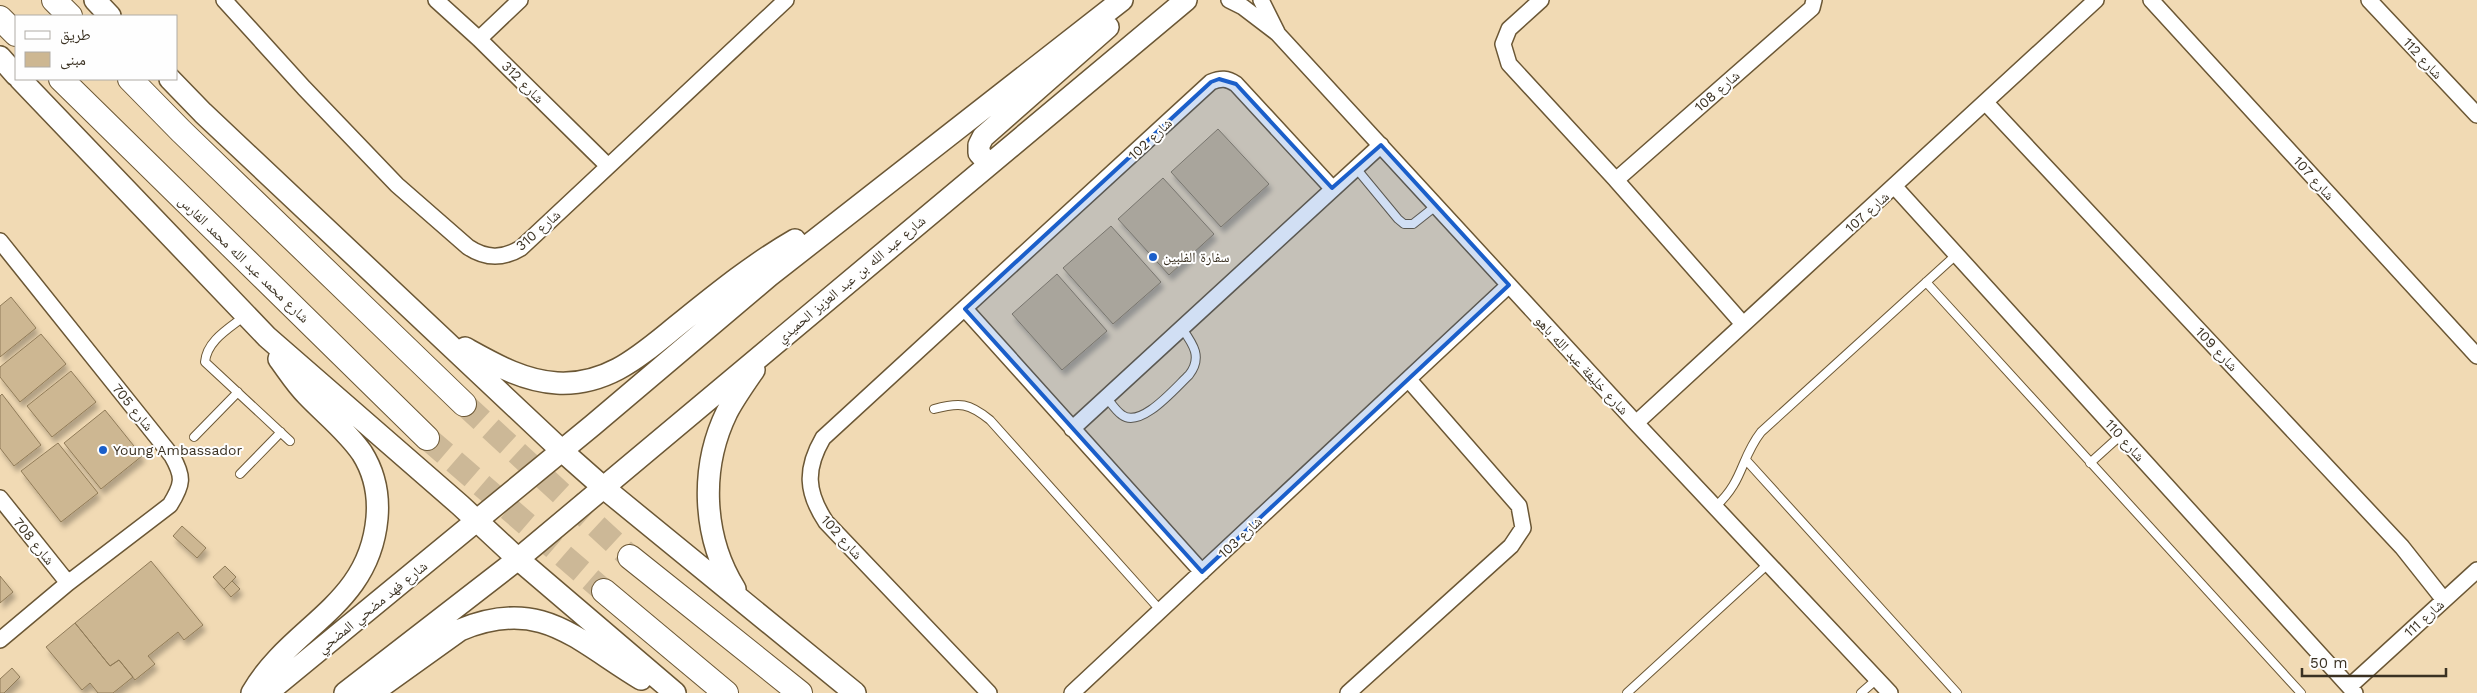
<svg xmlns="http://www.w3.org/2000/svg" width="2477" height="693" viewBox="0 0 2477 693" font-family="'Work Sans','Noto Naskh Arabic',sans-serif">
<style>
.building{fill:#cdb792;stroke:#907b58;filter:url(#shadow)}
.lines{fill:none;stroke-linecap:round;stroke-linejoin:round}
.primary-tunnel{stroke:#ccb897;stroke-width:24;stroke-dasharray:24 12;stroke-linecap:butt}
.lane-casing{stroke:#6b5735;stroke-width:10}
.street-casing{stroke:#6b5735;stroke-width:18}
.secondary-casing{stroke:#6b5735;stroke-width:24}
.primary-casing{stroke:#6b5735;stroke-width:26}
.lane{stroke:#fff;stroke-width:8}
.street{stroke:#fff;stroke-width:15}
.secondary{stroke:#fff;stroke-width:21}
.primary{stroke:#fff;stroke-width:24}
.marked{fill:#1b5fca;fill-opacity:0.2;stroke:#1b5fca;stroke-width:4;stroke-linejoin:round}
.poi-dot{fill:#1b5fca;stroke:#fefefe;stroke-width:2}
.labels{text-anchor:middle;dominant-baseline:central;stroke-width:4;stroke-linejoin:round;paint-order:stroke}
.street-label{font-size:14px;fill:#3a3122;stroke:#fefefe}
.poi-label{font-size:14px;fill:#3a3122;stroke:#fefefe;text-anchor:start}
</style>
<defs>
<filter id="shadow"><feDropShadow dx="3" dy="5.5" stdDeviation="2.5" flood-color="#0004"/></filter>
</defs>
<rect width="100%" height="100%" fill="#f1dab4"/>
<path class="building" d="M 1218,129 L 1269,184 L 1221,227 L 1171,172 Z
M 1163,178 L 1214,234 L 1169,275 L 1118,219 Z
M 1111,226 L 1161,282 L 1113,324 L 1063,268 Z
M 1057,274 L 1107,331 L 1062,370 L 1012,314 Z
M 11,297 L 36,328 L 0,357 L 0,306 Z
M 41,334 L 66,364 L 20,402 L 0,377 L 0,367 Z
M 71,371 L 96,402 L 52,437 L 27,406 Z
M 2,394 L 41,445 L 14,466 L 0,448 L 0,396 Z
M 105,410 L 142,456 L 101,489 L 64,443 Z
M 58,443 L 98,493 L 61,522 L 21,471 Z
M 182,526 L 206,548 L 197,558 L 173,536 Z
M 151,561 L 203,625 L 184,640 L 178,632 L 148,656 L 155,664 L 135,680 L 119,660 L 110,666 L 75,623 Z
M 225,566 L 236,577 L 224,589 L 213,577 Z
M 0,576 L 13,592 L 0,603 Z
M 232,581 L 240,589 L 231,597 L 224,589 Z
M 75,623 L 110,666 L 119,660 L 133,677 L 113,693 L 98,693 L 90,683 L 82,690 L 46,647 Z
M 12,668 L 20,677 L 4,693 L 0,693 L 0,679 Z"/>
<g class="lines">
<path class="primary-tunnel" d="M 464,404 L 630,557
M 427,438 L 604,591"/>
<g class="lane-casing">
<path id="lane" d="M 1355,167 L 1398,219 L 1404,224 L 1413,224 L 1437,205
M 1926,282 L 2301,693
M 246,315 C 230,328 207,340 205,362 L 290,441
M 1106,397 C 1111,403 1116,411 1122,415 C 1141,429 1175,388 1189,375 C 1203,357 1193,344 1181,327
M 934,409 C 960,402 969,403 990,420 L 1161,611
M 194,437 L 238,392
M 1746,460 L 1957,693
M 2090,463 L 2121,435
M 240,474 L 281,432
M 1715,507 C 1744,481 1740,459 1761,432 L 1956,255
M 1627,693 L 1768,564
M 1861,693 L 1877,679"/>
</g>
<g class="street-casing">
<path id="street" d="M 224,0 L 304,88 L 397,185 L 468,247 C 486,259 503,259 521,248 L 786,0
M 436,0 L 479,39 L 608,166
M 1229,0 L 1243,7 L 1277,33 L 1636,423 L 1890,693
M 1261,0 L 1277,32
M 1541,0 L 1509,29 L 1503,44 L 1509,64 L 1616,180 L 1743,324
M 2151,0 L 2477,356
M 2369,0 L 2477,115
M 479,39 L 520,0
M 1986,103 L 2402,547 L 2444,600
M 1616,180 L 1812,8 L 1814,0
M 1895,187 L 2355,693
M 0,241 L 172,456 C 184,477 183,484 170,505 L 68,583 L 0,640
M 965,309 L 1202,572
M 1636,423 L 2096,0
M 1072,429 L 1381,145
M 0,498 L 68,583
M 2350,686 L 2477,570
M 989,693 L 826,522 C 806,492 805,469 823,438 L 1211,82 C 1221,78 1227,78 1236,84 L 1332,188
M 1072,693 L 1509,285
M 1348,693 L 1511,546 L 1523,528 L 1519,506 L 1409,380"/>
</g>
<g class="secondary-casing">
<path id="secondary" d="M 95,0 L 110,16
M 0,57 L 16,75
M 20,79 L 267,337 L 460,505 L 518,559 L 675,693
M 170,79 L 203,113 L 561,450 L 604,488 L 855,693
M 989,164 L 979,153 L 979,145 L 983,137 L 1108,27
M 465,348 C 494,364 523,381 557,383 C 611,386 645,351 683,321 C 719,292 755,263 795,240
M 735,589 C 702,536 700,467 727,412 C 735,397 745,383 754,370
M 252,693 C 291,625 369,607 377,518 C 379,495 374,472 362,453 C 347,431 325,414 307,395 C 296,384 288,371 279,359
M 267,693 L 593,425 L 769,276 L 1122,0
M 345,693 L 518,559 L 1186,0
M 372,693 L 460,630 C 541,596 576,640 641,679"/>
</g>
<g class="primary-casing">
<path id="primary" d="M 54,0 L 70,16
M 0,18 L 16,34
M 61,79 L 427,438
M 130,79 L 181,131 L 464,404
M 630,557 L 800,693
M 604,591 L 726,693"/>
</g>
<use href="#lane" class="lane"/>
<use href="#street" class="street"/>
<use href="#secondary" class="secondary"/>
<use href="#primary" class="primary"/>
</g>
<path class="marked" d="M 1219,79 L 1236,84 L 1332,188 L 1381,145 L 1509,285 L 1202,572 L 965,309 L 1211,82 Z"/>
<g class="poi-dot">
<circle cx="1153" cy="257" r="5"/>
<circle cx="103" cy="450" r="5"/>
</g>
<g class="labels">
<g class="street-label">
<text transform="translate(2423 58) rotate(47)">شارع 112</text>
<text transform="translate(523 82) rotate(45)">شارع 312</text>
<text transform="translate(1717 91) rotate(-41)">شارع 108</text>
<text transform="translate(1150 139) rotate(-43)">شارع 102</text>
<text transform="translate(2314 178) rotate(48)">شارع 107</text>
<text transform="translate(1867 212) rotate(-42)">شارع 107</text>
<text transform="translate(538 230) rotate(-41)">شارع 310</text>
<text transform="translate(244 259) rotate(44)">شارع محمد عبد الله محمد الفارس</text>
<text transform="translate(851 279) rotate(-40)">شارع عبد الله بن عبد العزيز الحميدي</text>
<text transform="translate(2217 349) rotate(47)">شارع 109</text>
<text transform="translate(1582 365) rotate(47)">شارع خليفة عبد الله باهو</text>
<text transform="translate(133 407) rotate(51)">شارع 705</text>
<text transform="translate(2125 440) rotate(48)">شارع 110</text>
<text transform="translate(842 537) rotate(48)">شارع 102</text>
<text transform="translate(1240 537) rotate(-43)">شارع 103</text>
<text transform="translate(34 541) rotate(51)">شارع 708</text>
<text transform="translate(372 607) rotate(-39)">شارع فهد مضحي المضحي</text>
<text transform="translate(2424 618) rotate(-42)">شارع 111</text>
</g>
<g class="poi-label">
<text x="1163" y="257">سفارة الفلبين</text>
<text x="113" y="450">Young Ambassador</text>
</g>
</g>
<rect x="15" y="15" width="162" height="65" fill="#fefefe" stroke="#b0aca6"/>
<rect x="25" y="31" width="25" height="8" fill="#ffffff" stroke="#b0aca6"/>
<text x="60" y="40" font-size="15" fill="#3a3122">طريق</text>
<rect x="25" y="52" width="25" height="15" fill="#cdb792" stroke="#b0aca6"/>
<text x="60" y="65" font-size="15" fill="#3a3122">مبنى</text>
<path d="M2302 668v8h144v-8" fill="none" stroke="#3a3122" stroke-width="2.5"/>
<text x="2310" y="668" font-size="15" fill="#3a3122" stroke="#fefefe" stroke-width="4" paint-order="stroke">50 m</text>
</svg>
